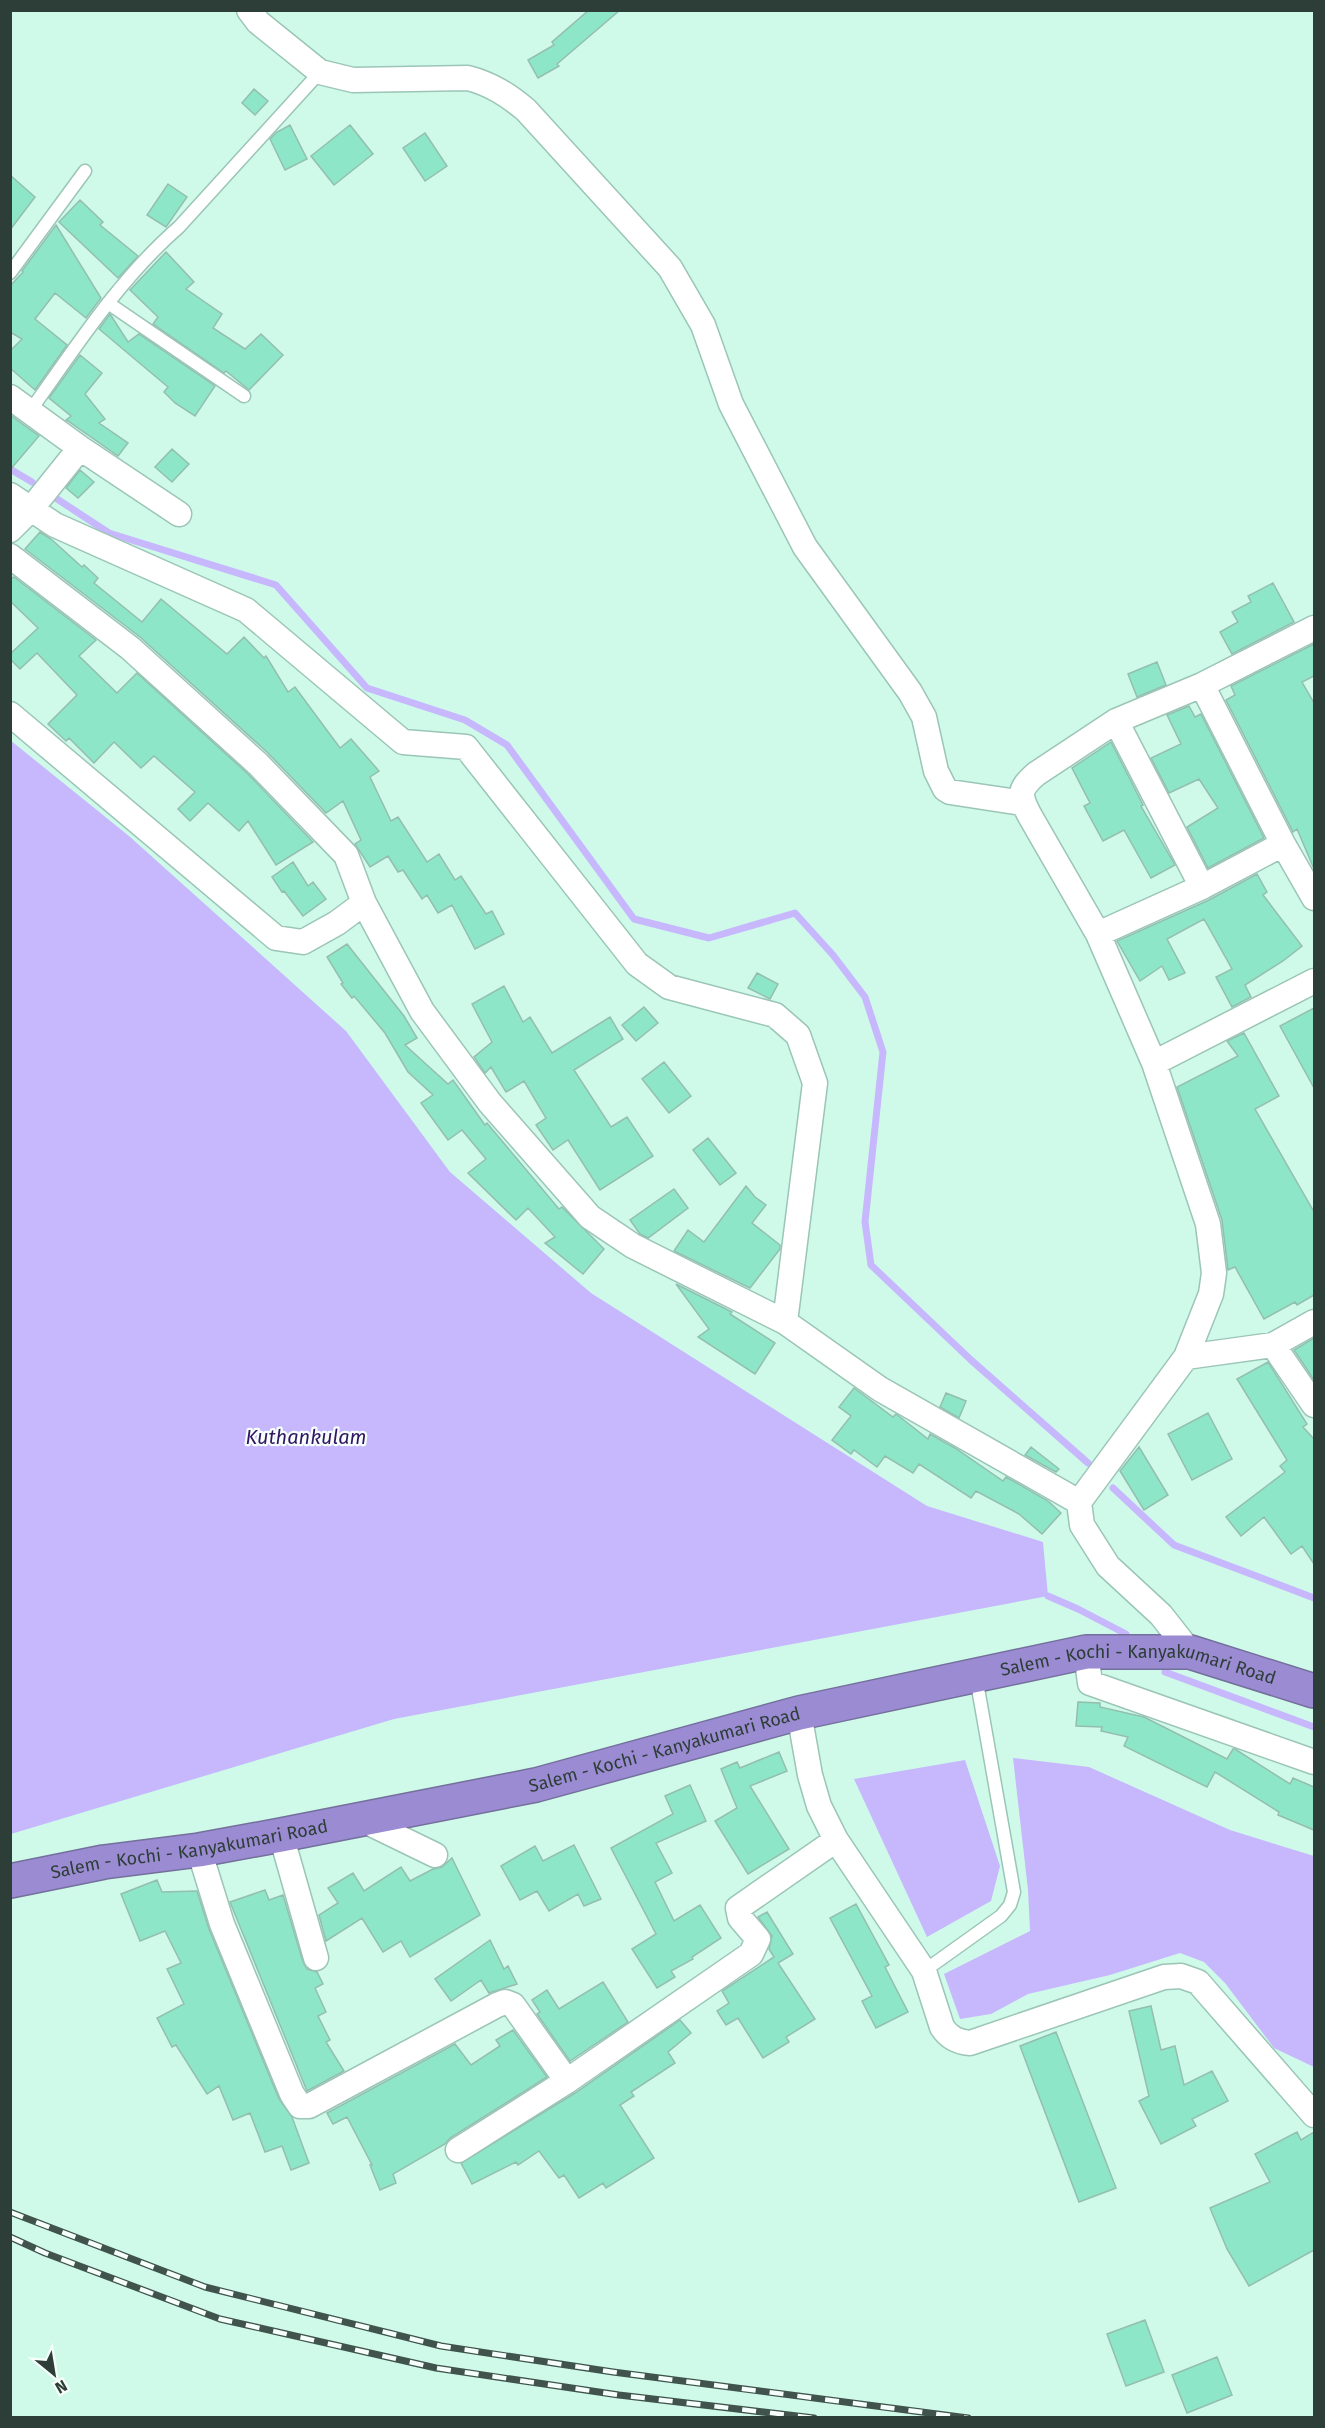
<svg xmlns="http://www.w3.org/2000/svg" width="1325" height="2428" viewBox="0 0 1325 2428" font-family="'Fira Sans',sans-serif">
<style>
.water{fill:#c7b8fd}
.lines{fill:none;stroke-linecap:round;stroke-linejoin:round}
.stream{stroke:#c7b8fd;stroke-width:7}
.building{fill:#8de6c8;stroke:#94beaf;stroke-width:1.5}
.lane-casing{stroke:#9bc5b6;stroke-width:15}
.street-casing{stroke:#9bc5b6;stroke-width:27}
.highway-casing{stroke:#74709c;stroke-width:36}
.lane{stroke:#fff;stroke-width:12}
.street{stroke:#fff;stroke-width:24}
.highway{stroke:#9b8bd2;stroke-width:33}
.rail-casing{stroke:#40544d;stroke-width:7}
.rail{stroke:#f6fefb;stroke-width:4.5;stroke-dasharray:14;stroke-linecap:butt}
.labels{text-anchor:middle;dominant-baseline:central;stroke-width:4.5;stroke-linejoin:round;paint-order:stroke}
.street-label{font-size:18px;fill:#2d3e38;stroke:#f6fefb}
.water-label{font-size:20px;font-style:italic;fill:#321563;stroke:#f6fefb}
</style>
<rect width="100%" height="100%" fill="#cffaea"/>
<path class="water" d="M 10,740 L 129,836 L 346,1031 L 450,1172 L 591,1293 L 927,1506 L 1043,1542 L 1048,1596 L 394,1719 L 11,1834 Z
M 1013,1758 L 1089,1767 L 1230,1830 L 1314,1856 L 1314,2067 L 1274,2048 L 1225,1983 L 1204,1962 L 1180,1953 L 1110,1975 L 1028,1994 L 991,2014 L 960,2019 L 944,1974 L 1030,1931 L 1028,1890 Z
M 965,1760 L 1000,1866 L 991,1901 L 927,1937 L 854,1779 Z"/>
<g class="lines">
<path class="stream" d="M 10,469 L 32,482
M 51,495 L 109,533 L 276,585 L 367,688 L 465,720 L 507,745 L 634,919 L 709,938 L 795,913 L 833,955 L 865,997 L 883,1052 L 865,1222 L 871,1265 L 971,1360 L 1088,1463
M 1113,1488 L 1174,1545 L 1314,1598
M 1048,1596 L 1078,1609 L 1126,1634
M 1165,1672 L 1314,1727"/>
</g>
<path class="building" d="M 589,10 L 620,10 L 557,64 L 559,66 L 538,78 L 528,60 L 554,45 L 552,42 Z
M 254,89 L 268,101 L 255,115 L 242,103 Z
M 290,125 L 307,159 L 285,170 L 270,139 L 277,132 Z
M 350,125 L 373,154 L 334,185 L 311,156 Z
M 425,133 L 447,166 L 425,181 L 403,148 Z
M 10,175 L 35,197 L 10,230 Z
M 168,184 L 187,197 L 166,227 L 147,215 Z
M 80,200 L 103,222 L 100,225 L 138,256 L 118,278 L 59,222 Z
M 56,225 L 101,298 L 86,318 L 55,293 L 35,319 L 67,345 L 35,390 L 10,368 L 10,351 L 22,339 L 10,332 L 10,286 L 23,272 L 22,271 Z
M 166,252 L 194,282 L 186,289 L 222,314 L 213,328 L 245,349 L 261,334 L 283,355 L 249,390 L 226,371 L 224,373 L 153,324 L 158,317 L 130,290 Z
M 110,314 L 128,342 L 139,334 L 215,386 L 195,416 L 175,403 L 164,392 L 168,387 L 99,329 Z
M 80,355 L 102,373 L 85,394 L 105,419 L 99,423 L 128,443 L 118,456 L 68,421 L 66,420 L 71,416 L 49,398 Z
M 10,415 L 39,436 L 10,470 Z
M 172,449 L 189,464 L 172,482 L 155,467 Z
M 80,470 L 94,482 L 78,498 L 66,488 Z
M 40,532 L 51,539 L 82,567 L 84,565 L 98,578 L 94,583 L 142,622 L 161,599 L 227,654 L 244,637 L 264,658 L 266,656 L 288,692 L 295,687 L 340,748 L 351,739 L 379,771 L 370,777 L 391,821 L 398,817 L 427,862 L 439,854 L 455,880 L 461,876 L 486,914 L 492,911 L 504,934 L 475,949 L 452,905 L 438,913 L 427,895 L 422,899 L 403,870 L 398,872 L 388,856 L 370,867 L 355,844 L 361,840 L 343,801 L 326,813 L 268,753 L 140,637 L 25,549 Z
M 14,577 L 96,640 L 79,656 L 117,693 L 137,673 L 248,774 L 313,842 L 276,865 L 248,821 L 239,831 L 208,803 L 190,821 L 178,809 L 195,792 L 154,756 L 141,768 L 114,742 L 94,763 L 69,738 L 66,741 L 48,724 L 77,695 L 37,653 L 20,669 L 10,659 L 10,654 L 38,628 L 10,601 L 10,579 Z
M 1273,583 L 1294,622 L 1232,654 L 1220,632 L 1238,622 L 1232,612 L 1251,602 L 1248,596 Z
M 1314,644 L 1314,676 L 1302,682 L 1314,703 L 1314,869 L 1297,829 L 1293,832 L 1226,700 L 1235,695 L 1231,686 Z
M 1157,662 L 1166,685 L 1137,697 L 1128,674 Z
M 1189,706 L 1195,717 L 1201,714 L 1264,838 L 1208,868 L 1187,827 L 1218,808 L 1199,779 L 1169,793 L 1151,758 L 1181,744 L 1167,715 Z
M 1111,742 L 1143,805 L 1141,806 L 1175,865 L 1151,878 L 1124,830 L 1103,841 L 1084,806 L 1090,803 L 1072,768 Z
M 293,862 L 308,886 L 313,882 L 326,899 L 303,916 L 284,891 L 282,892 L 272,877 Z
M 1257,874 L 1267,892 L 1263,895 L 1302,946 L 1283,961 L 1245,985 L 1251,997 L 1232,1007 L 1216,977 L 1232,969 L 1204,919 L 1167,939 L 1185,973 L 1169,980 L 1162,966 L 1140,981 L 1117,941 L 1209,900 Z
M 347,944 L 404,1016 L 417,1038 L 405,1045 L 448,1084 L 453,1080 L 485,1125 L 487,1123 L 559,1209 L 562,1207 L 604,1249 L 583,1274 L 545,1243 L 555,1237 L 528,1208 L 516,1220 L 468,1173 L 486,1159 L 462,1130 L 448,1140 L 421,1103 L 433,1095 L 408,1072 L 385,1033 L 354,996 L 352,998 L 341,984 L 343,983 L 327,957 Z
M 757,973 L 778,984 L 770,999 L 748,988 Z
M 504,986 L 523,1022 L 530,1017 L 552,1053 L 610,1017 L 623,1039 L 574,1070 L 611,1127 L 627,1117 L 653,1156 L 600,1190 L 568,1140 L 553,1150 L 536,1125 L 546,1118 L 524,1081 L 506,1092 L 491,1067 L 485,1073 L 474,1057 L 492,1042 L 472,1004 Z
M 644,1007 L 658,1023 L 636,1041 L 622,1025 Z
M 1314,1008 L 1314,1088 L 1280,1026 Z
M 1244,1033 L 1279,1096 L 1255,1109 L 1314,1212 L 1314,1295 L 1297,1305 L 1295,1302 L 1264,1319 L 1235,1267 L 1228,1270 L 1222,1220 L 1177,1087 L 1238,1056 L 1227,1041 Z
M 664,1062 L 691,1096 L 669,1113 L 642,1079 Z
M 708,1138 L 736,1173 L 720,1185 L 693,1150 Z
M 746,1186 L 755,1197 L 766,1205 L 752,1223 L 780,1245 L 780,1249 L 750,1288 L 674,1251 L 688,1230 L 704,1242 Z
M 674,1189 L 688,1208 L 648,1238 L 640,1234 L 630,1220 Z
M 676,1284 L 732,1312 L 730,1314 L 775,1343 L 755,1374 L 698,1337 L 709,1329 Z
M 1314,1338 L 1314,1380 L 1294,1350 Z
M 1268,1362 L 1307,1424 L 1303,1427 L 1314,1439 L 1314,1564 L 1302,1546 L 1291,1554 L 1264,1517 L 1241,1536 L 1226,1517 L 1285,1472 L 1280,1466 L 1287,1460 L 1237,1379 Z
M 854,1388 L 893,1417 L 896,1414 L 900,1417 L 928,1439 L 930,1434 L 955,1448 L 1003,1481 L 1006,1477 L 1048,1501 L 1061,1513 L 1042,1534 L 1019,1514 L 976,1491 L 971,1498 L 919,1464 L 913,1473 L 885,1456 L 877,1467 L 854,1450 L 851,1454 L 832,1440 L 851,1416 L 839,1407 Z
M 946,1393 L 966,1401 L 959,1418 L 940,1407 Z
M 1208,1413 L 1232,1459 L 1192,1480 L 1168,1434 Z
M 1031,1447 L 1059,1469 L 1056,1472 L 1025,1455 Z
M 1139,1447 L 1168,1495 L 1144,1510 L 1120,1471 Z
M 1078,1702 L 1100,1703 L 1100,1707 L 1144,1717 L 1227,1759 L 1233,1749 L 1235,1749 L 1290,1784 L 1293,1778 L 1314,1787 L 1314,1830 L 1278,1815 L 1279,1812 L 1215,1772 L 1207,1787 L 1124,1746 L 1128,1737 L 1101,1731 L 1102,1727 L 1076,1726 Z
M 779,1752 L 787,1771 L 750,1786 L 789,1849 L 748,1874 L 715,1821 L 737,1808 L 721,1769 L 737,1762 L 740,1768 Z
M 690,1785 L 706,1821 L 656,1843 L 672,1873 L 655,1882 L 674,1921 L 700,1905 L 721,1938 L 692,1957 L 693,1959 L 671,1971 L 675,1977 L 657,1988 L 632,1949 L 656,1934 L 611,1848 L 673,1814 L 665,1796 Z
M 574,1845 L 601,1899 L 584,1906 L 578,1894 L 549,1911 L 537,1891 L 520,1900 L 501,1866 L 535,1846 L 543,1861 Z
M 452,1858 L 480,1915 L 410,1957 L 401,1941 L 383,1952 L 362,1918 L 326,1941 L 319,1915 L 338,1903 L 328,1888 L 353,1873 L 364,1891 L 401,1867 L 410,1881 L 433,1869 L 442,1867 Z
M 157,1880 L 162,1892 L 197,1891 L 209,1929 L 279,2099 L 292,2117 L 309,2163 L 291,2170 L 282,2146 L 265,2152 L 250,2113 L 233,2120 L 219,2086 L 207,2094 L 176,2045 L 172,2047 L 157,2018 L 184,2004 L 167,1969 L 181,1963 L 165,1931 L 140,1941 L 121,1894 Z
M 265,1890 L 269,1900 L 283,1895 L 303,1962 L 307,1969 L 317,1972 L 323,1984 L 315,1988 L 326,2012 L 318,2016 L 330,2040 L 326,2042 L 344,2071 L 307,2091 L 230,1902 Z
M 856,1904 L 889,1965 L 885,1967 L 908,2012 L 876,2028 L 862,2001 L 872,1996 L 830,1918 Z
M 767,1912 L 793,1954 L 778,1963 L 815,2019 L 786,2037 L 789,2042 L 763,2058 L 738,2018 L 726,2025 L 717,2011 L 729,2003 L 722,1991 L 774,1957 L 769,1949 L 772,1936 L 758,1917 Z
M 490,1940 L 504,1969 L 508,1966 L 517,1984 L 489,1993 L 481,1980 L 451,2001 L 435,1979 Z
M 603,1982 L 628,2022 L 570,2061 L 537,2014 L 540,2012 L 532,2000 L 547,1990 L 559,2009 Z
M 1151,2006 L 1161,2050 L 1175,2046 L 1184,2085 L 1212,2071 L 1228,2101 L 1192,2119 L 1196,2126 L 1161,2144 L 1139,2101 L 1149,2096 L 1129,2011 Z
M 680,2020 L 691,2033 L 668,2052 L 675,2063 L 631,2092 L 634,2096 L 620,2105 L 654,2158 L 606,2188 L 603,2183 L 579,2198 L 564,2175 L 559,2178 L 539,2151 L 518,2165 L 516,2162 L 472,2184 L 461,2163 L 575,2093 Z
M 513,2030 L 547,2077 L 450,2138 L 445,2144 L 393,2174 L 396,2183 L 380,2190 L 370,2165 L 372,2165 L 347,2117 L 333,2124 L 327,2113 L 455,2044 L 471,2065 L 500,2046 L 496,2040 Z
M 1056,2032 L 1116,2188 L 1079,2202 L 1020,2046 Z
M 1297,2132 L 1301,2140 L 1314,2132 L 1314,2250 L 1249,2286 L 1227,2249 L 1210,2208 L 1270,2182 L 1255,2154 Z
M 1145,2320 L 1164,2372 L 1126,2386 L 1107,2334 Z
M 1217,2357 L 1232,2395 L 1187,2413 L 1172,2375 Z"/>
<g class="lines">
<g class="lane-casing">
<path id="lane" d="M 10,273 L 85,171
M 108,303 L 244,396
M 30,411 C 76,347 119,279 179,227 L 320,72
M 924,1971 L 1001,1916 L 1010,1905 L 1014,1892 L 976,1677"/>
</g>
<g class="street-casing">
<path id="street" d="M 249,10 L 258,22 L 320,72 L 353,80 L 468,78 C 491,84 508,95 526,110 L 670,268 L 703,325 L 731,404 L 805,547 L 910,692 L 924,717 L 936,771 L 945,789 L 950,792 L 1023,803
M 10,397 L 80,448 L 179,514
M 10,495 L 55,525 L 246,610 L 403,742 L 466,747 L 637,964 L 669,987 L 775,1015 L 798,1035 L 815,1083 L 785,1322
M 10,530 L 31,509 L 80,448
M 10,556 L 130,648 L 258,764 L 346,855 L 364,903
M 1202,685 L 1283,844 L 1314,898
M 10,714 L 276,938 L 303,942 L 337,923 L 364,903 L 422,1011 L 490,1103 L 590,1217 L 633,1246 L 785,1322 L 880,1389 L 1079,1502
M 1116,721 L 1202,887
M 1098,934 L 1202,887 L 1283,844
M 1154,1063 L 1314,981
M 1273,1345 L 1314,1322
M 1186,1357 L 1273,1345 L 1314,1405
M 1086,1652 L 1090,1683 L 1314,1762
M 1190,1652 L 1161,1615 L 1108,1566 L 1082,1525 L 1079,1502 L 1186,1357 L 1211,1294 L 1214,1273 L 1208,1224 L 1154,1063 L 1098,934 L 1030,816 C 1019,795 1018,790 1036,774 L 1116,721 L 1202,685 L 1314,628
M 799,1713 L 810,1775 L 819,1806 L 836,1840 L 924,1971 L 942,2027 C 949,2038 958,2042 970,2043 L 1164,1977 L 1181,1976 L 1198,1982 L 1314,2115
M 363,1820 L 435,1855
M 281,1835 L 316,1958
M 199,1850 L 222,1924 L 292,2094 L 300,2106 L 309,2106 L 497,2005 L 505,2002 L 513,2005 L 567,2081
M 458,2150 L 567,2081 L 751,1954 L 758,1939 L 740,1918 L 738,1908 L 836,1840"/>
</g>
<g class="highway-casing">
<g id="highway">
<path id="s1" d="M 10,1881 L 104,1862 L 199,1850 L 281,1835 L 536,1785 L 799,1713 L 1086,1652 L 1190,1652 L 1314,1691"/>
</g>
</g>
<use href="#lane" class="lane"/>
<use href="#street" class="street"/>
<use href="#highway" class="highway"/>
<g class="rail-casing">
<path id="rail" d="M 10,2212 L 205,2287 L 441,2346 L 613,2372 L 968,2418
M 10,2237 L 45,2253 L 220,2319 L 436,2368 L 619,2395 L 814,2418"/>
</g>
<use href="#rail" class="rail"/>
</g>
<g class="labels">
<g class="street-label">
<text stroke="none"><textPath href="#s1" startOffset="1154">Salem - Kochi - Kanyakumari Road</textPath></text>
<text stroke="none"><textPath href="#s1" startOffset="668">Salem - Kochi - Kanyakumari Road</textPath></text>
<text stroke="none"><textPath href="#s1" startOffset="182">Salem - Kochi - Kanyakumari Road</textPath></text>
</g>
<g class="water-label">
<text x="306" y="1437">Kuthankulam</text>
</g>
</g>
<rect width="1325" height="2428" fill="none" stroke="#2d3e38" stroke-width="24"/>
<g transform="translate(54 2374) rotate(150)" stroke="#f6fefb" stroke-width="4.5" paint-order="stroke">
<path d="M0-4.5L10 22L0 15L-10 22Z" fill="#2d3e38"/>
<text y="-9" font-size="16" font-weight="bold" text-anchor="middle" fill="#2d3e38">N</text>
</g>
</svg>
